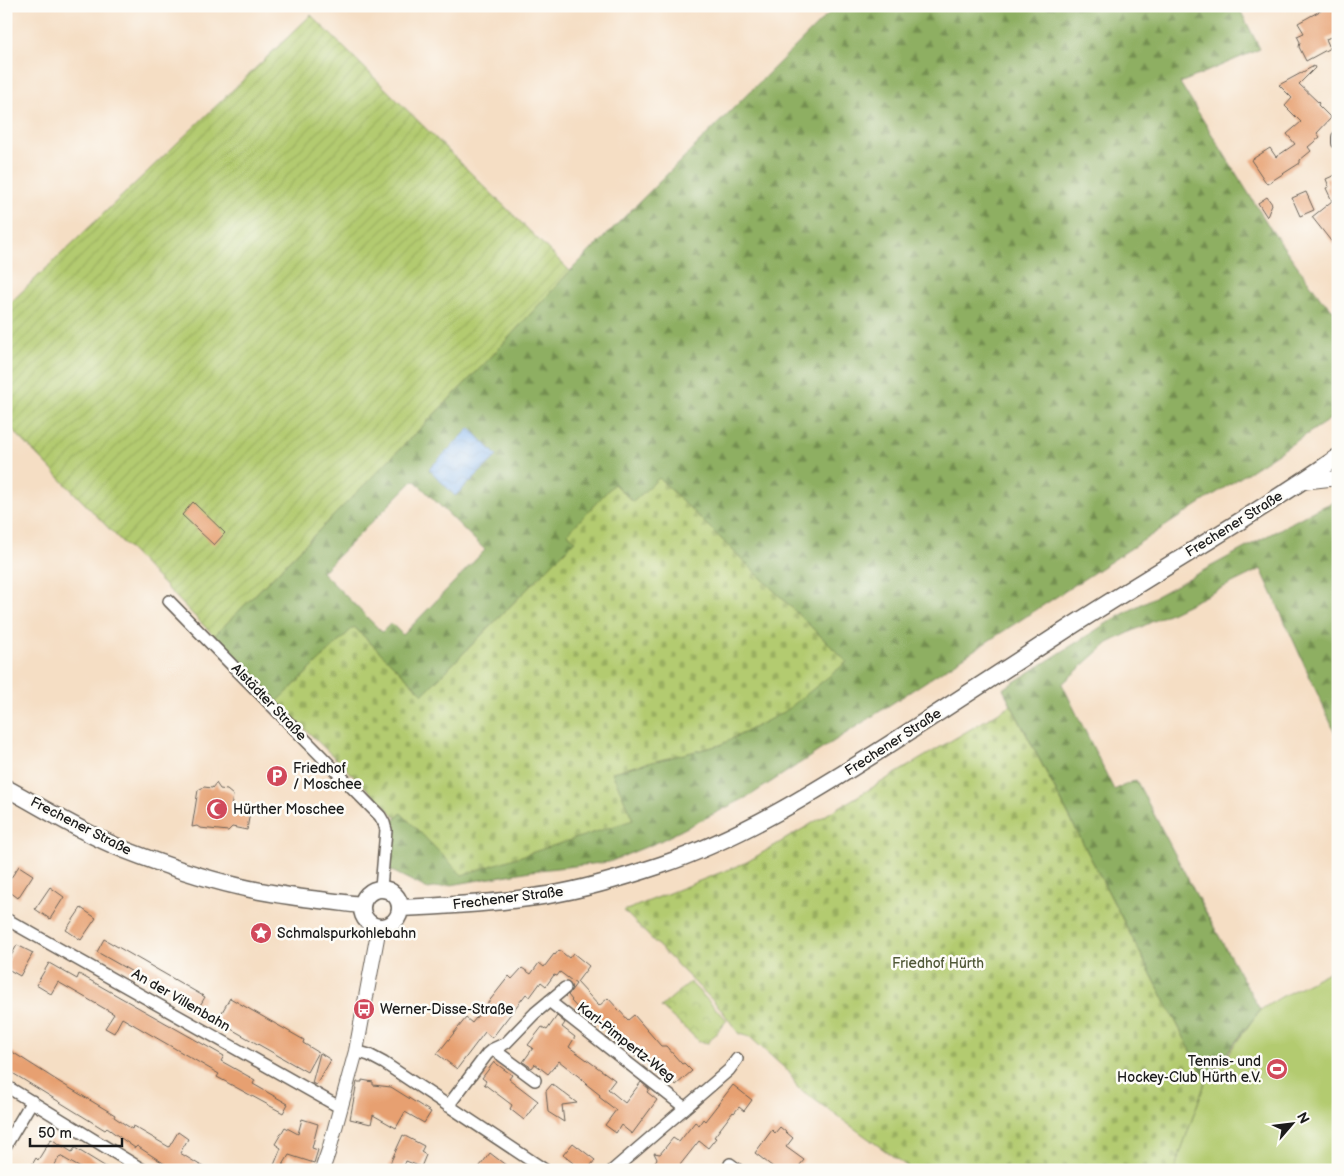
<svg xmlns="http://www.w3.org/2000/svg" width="1344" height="1176" viewBox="0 0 1344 1176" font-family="'Balsamiq Sans',sans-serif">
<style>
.grass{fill:#b3cb70;stroke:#687446}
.forest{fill:url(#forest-firs);stroke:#55663f;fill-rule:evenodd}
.cemetery{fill:url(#cemetery-stones);stroke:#687446}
.park{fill:url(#park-crowns);stroke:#687446}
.garden{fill:url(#garden-furrows);stroke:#687446}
.water{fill:url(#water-waves);stroke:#4f6885}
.building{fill:#e7a071}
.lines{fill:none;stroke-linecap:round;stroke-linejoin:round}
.minor-casing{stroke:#686057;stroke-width:14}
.tertiary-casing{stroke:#686057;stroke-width:16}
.secondary-casing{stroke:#686057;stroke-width:19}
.minor{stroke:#fff;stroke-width:11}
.tertiary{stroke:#fff;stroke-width:14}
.secondary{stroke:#fff;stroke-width:16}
.labels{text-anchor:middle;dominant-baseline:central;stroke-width:5;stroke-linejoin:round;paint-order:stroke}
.street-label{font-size:14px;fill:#1c1c1c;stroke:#fdfcf7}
.poi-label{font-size:14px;fill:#1c1c1c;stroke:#fdfcf7;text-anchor:start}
.park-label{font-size:14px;fill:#515939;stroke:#fdfcf7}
</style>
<defs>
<pattern id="forest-firs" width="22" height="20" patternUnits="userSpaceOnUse" patternTransform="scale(1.25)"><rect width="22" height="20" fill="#8eaf62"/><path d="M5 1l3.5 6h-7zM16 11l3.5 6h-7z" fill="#738e50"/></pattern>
<pattern id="cemetery-stones" width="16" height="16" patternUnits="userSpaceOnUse" patternTransform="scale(1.25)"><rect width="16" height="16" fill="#b3cb70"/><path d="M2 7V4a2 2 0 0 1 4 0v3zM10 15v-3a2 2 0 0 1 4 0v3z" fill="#99ae60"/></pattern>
<pattern id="park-crowns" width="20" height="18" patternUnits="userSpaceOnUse" patternTransform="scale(1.25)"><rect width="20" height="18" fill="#b3cb70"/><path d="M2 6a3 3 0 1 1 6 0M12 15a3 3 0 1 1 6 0" fill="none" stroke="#99ae60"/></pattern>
<pattern id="garden-furrows" width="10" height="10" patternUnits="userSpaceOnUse" patternTransform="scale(1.25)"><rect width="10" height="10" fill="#b3cb70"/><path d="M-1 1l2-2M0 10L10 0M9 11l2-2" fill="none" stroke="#99ae60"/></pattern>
<pattern id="water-waves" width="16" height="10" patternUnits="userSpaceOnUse" patternTransform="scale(1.25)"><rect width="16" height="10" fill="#82b4ee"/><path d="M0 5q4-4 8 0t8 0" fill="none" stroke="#709acc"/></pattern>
</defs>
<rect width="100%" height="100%" fill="#fdfcf7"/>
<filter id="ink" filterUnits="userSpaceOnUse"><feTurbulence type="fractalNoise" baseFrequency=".02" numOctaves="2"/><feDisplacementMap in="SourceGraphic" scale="10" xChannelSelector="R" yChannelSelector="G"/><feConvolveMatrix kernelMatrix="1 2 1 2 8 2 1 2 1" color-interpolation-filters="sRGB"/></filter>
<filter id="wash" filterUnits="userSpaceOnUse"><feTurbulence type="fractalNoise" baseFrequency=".0096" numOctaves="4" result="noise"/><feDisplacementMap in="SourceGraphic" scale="20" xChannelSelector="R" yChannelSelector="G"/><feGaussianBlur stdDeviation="1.12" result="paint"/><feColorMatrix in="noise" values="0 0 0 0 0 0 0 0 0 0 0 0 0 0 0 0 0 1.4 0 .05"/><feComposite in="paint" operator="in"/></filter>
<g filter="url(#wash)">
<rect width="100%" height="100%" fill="#f5dec4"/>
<path class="grass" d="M 1338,967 L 1338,1170 L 1174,1170 L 1206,1080 L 1225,1058 L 1260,1010 L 1281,997 Z"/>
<path class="forest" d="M 836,6 L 1192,6 L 1193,8 L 1197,6 L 1238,6 L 1260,49 L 1180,83 L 1270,228 L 1322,300 L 1338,314 L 1338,414 L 751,795 L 658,842 L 609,862 L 531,871 L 428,889 L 388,869 L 390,823 L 397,818 L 401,812 L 633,820 L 611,772 L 720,745 L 783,712 L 846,661 L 659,479 L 633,502 L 615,484 L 568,533 L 575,541 L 423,694 L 354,627 L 277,702 L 214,636 L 488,360 L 570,271 ZM 414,480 L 485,550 L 403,635 L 391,623 L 382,632 L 322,572 Z
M 1338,500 L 1338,739 L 1261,569 L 1108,643 L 1062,684 L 1114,790 L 1136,780 L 1200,902 L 1260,1010 L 1206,1080 L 1003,689 L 1112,620 L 1315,510 Z"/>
<path class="cemetery" d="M 659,478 L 847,662 L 784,712 L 720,745 L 612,772 L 633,820 L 462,875 L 401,813 L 397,818 L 277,702 L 354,627 L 423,694 L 575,541 L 568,533 L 614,484 L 633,502 Z
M 1011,705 L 1206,1080 L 1174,1170 L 912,1170 L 797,1087 L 790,1073 L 750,1037 L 739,1034 L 720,1008 L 624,911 L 747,862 Z"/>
<path class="park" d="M 690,982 L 727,1020 L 708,1043 L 699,1041 L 661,1007 Z"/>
<path class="garden" d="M 311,15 L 570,271 L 488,360 L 214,636 L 6,423 L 6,307 Z"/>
<path class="water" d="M 470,428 L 497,456 L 455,496 L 429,469 Z"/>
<g id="blocks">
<path class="building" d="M 1329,6 L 1338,6 L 1338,34 L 1326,39 L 1330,48 L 1306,61 L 1299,47 L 1300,42 L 1297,36 L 1304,33 L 1298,23 Z
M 1314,66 L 1315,68 L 1299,84 L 1319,103 L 1318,105 L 1331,118 L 1317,133 L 1320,137 L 1308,147 L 1311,151 L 1300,160 L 1300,163 L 1267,184 L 1251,160 L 1270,148 L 1276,157 L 1295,144 L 1287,134 L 1301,122 L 1285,106 L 1292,98 L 1279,85 Z
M 1335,175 L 1338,181 L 1338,250 L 1312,217 L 1332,201 L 1326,188 L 1329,187 L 1326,179 Z
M 1306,192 L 1314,210 L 1300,216 L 1292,198 Z
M 1267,197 L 1272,204 L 1267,217 L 1258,203 Z
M 193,502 L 225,533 L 214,545 L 182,515 Z
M 216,783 L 220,789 L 227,790 L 233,795 L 231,808 L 250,811 L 247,830 L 232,827 L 228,831 L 200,828 L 197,826 L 192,827 L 198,790 L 204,787 L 212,788 Z
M 19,866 L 33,875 L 18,898 L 6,889 L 6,885 Z
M 50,887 L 64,897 L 50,919 L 35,909 Z
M 81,908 L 96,918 L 81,940 L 66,930 Z
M 104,939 L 205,997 L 198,1009 L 97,952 Z
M 17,945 L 33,953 L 20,976 L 6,968 L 6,965 Z
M 559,950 L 569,958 L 573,953 L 589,966 L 577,982 L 599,1006 L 608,998 L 628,1020 L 634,1015 L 661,1046 L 666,1046 L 682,1064 L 684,1063 L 692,1071 L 676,1085 L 668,1076 L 666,1079 L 653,1065 L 651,1067 L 639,1053 L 635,1057 L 628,1048 L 623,1048 L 623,1043 L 614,1033 L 611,1035 L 600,1023 L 598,1025 L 585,1011 L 582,1013 L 571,1001 L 572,1000 L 568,995 L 576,984 L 560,972 L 557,976 L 554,975 L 546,986 L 541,982 L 530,997 L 526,994 L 492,1038 L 485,1032 L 457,1069 L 437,1054 L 466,1018 L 472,1023 L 509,976 L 512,979 L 522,968 L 531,974 L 539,963 L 544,967 L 554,954 L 555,955 Z
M 49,963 L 77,979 L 79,974 L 224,1056 L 221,1061 L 255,1080 L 253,1084 L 288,1104 L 283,1113 L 217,1077 L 219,1074 L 122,1018 L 114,1033 L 105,1028 L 114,1014 L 58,982 L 51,994 L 36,985 Z
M 230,998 L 304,1040 L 303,1043 L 318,1052 L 307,1072 L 217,1021 Z
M 557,1016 L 565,1023 L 562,1027 L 575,1037 L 569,1047 L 615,1080 L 608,1089 L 625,1103 L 641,1082 L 649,1089 L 647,1092 L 657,1100 L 632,1134 L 621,1125 L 616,1133 L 605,1125 L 616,1110 L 599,1097 L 600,1095 L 586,1084 L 587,1083 L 559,1061 L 548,1074 L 535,1064 L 532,1068 L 523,1062 L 533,1048 L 528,1045 L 542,1027 L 547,1030 Z
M 6,1048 L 61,1083 L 115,1115 L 114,1117 L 132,1129 L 133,1126 L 169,1147 L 178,1132 L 188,1139 L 180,1153 L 208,1170 L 174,1170 L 137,1146 L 135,1148 L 107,1128 L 105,1130 L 6,1069 Z
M 320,1053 L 331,1060 L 316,1085 L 312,1083 Z
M 494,1062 L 512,1075 L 509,1079 L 538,1101 L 524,1120 L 510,1109 L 512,1105 L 484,1084 L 486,1081 L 482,1078 Z
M 362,1080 L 373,1082 L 373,1085 L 391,1087 L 431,1112 L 424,1123 L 405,1112 L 396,1128 L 373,1115 L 371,1124 L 350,1119 L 357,1082 L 362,1082 Z
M 552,1084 L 577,1103 L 562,1105 L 564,1122 L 548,1112 L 546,1091 Z
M 733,1085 L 752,1100 L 744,1111 L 739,1107 L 734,1113 L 733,1112 L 714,1137 L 716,1138 L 708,1148 L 699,1141 L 676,1170 L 648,1170 L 657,1159 L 654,1153 L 660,1154 L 673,1138 L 679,1142 L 695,1122 L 699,1125 L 703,1119 L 705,1121 Z
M 302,1119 L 318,1124 L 312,1148 L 318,1150 L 314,1163 L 289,1155 L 280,1170 L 272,1170 L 281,1148 L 275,1144 L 285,1127 L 298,1134 Z
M 780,1127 L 793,1138 L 786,1147 L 804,1160 L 796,1170 L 777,1170 L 755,1153 L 772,1130 L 775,1133 Z
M 403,1135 L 424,1146 L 421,1152 L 426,1155 L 421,1167 L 406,1161 L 402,1170 L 387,1170 Z
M 51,1139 L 72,1152 L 75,1148 L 111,1170 L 84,1170 L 60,1156 L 53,1168 L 56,1170 L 29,1170 L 36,1158 L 38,1160 Z
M 573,1143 L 595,1160 L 587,1170 L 582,1170 L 563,1155 Z
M 490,1153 L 512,1170 L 477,1170 Z"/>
</g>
</g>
<g filter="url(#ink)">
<use href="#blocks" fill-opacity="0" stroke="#686057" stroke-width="1"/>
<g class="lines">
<g class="minor-casing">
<path id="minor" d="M 1338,137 L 1338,143
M 169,601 L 380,816 L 384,823 L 386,830 L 381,888
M 6,919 L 341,1108
M 549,1001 L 684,1107
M 493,1049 L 535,1080
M 356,1051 L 369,1055 L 384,1063 L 545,1170
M 6,1086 L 143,1170
M 448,1106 L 487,1054 L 493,1049 L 506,1043 L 535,1013 L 565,988
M 6,1145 L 32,1101
M 730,1164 L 738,1170
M 613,1170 L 729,1070 L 737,1059"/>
</g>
<g class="tertiary-casing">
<path id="tertiary" d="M 1302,482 L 1338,478
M 322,1170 L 329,1150 L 356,1051 L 379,927"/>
</g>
<g class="secondary-casing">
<path id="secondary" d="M 6,788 C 45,809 83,833 125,850 C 161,864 199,877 237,886 C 278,896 320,900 362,905
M362 908a19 19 0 1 1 38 0a19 19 0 1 1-38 0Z
M 400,908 C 449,906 499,903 548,895 C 586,889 625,877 661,865 C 743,837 818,790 890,744 C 948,706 1006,669 1064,631 C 1155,572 1249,519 1338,457"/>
</g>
<use href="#minor" class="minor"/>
<use href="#tertiary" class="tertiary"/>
<use href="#secondary" class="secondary"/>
</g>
</g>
<defs>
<g id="parking-disc" transform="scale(1.125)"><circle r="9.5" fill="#d1495b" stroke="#fdfcf7"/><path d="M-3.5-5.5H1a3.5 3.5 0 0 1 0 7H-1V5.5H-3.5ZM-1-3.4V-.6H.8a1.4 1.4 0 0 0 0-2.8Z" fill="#fff"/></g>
<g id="mosque-disc" transform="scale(1.125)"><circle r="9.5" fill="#d1495b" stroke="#fdfcf7"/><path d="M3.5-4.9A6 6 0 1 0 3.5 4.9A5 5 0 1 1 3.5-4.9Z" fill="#fff"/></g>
<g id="sight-disc" transform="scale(1.125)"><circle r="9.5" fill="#d1495b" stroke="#fdfcf7"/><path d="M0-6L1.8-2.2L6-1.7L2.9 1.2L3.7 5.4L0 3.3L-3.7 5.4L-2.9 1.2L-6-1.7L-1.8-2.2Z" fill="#fff"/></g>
<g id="bus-disc" transform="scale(1.125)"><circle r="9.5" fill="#d1495b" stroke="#fdfcf7"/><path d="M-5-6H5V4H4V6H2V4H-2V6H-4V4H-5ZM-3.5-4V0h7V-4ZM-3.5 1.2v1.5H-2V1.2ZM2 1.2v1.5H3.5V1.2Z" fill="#fff"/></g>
<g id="stadium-disc" transform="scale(1.125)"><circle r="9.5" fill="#d1495b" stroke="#fdfcf7"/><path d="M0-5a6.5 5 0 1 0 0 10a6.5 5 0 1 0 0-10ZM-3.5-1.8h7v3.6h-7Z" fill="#fff"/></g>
</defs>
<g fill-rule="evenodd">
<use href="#parking-disc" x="277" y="776"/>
<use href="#mosque-disc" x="217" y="809"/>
<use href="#sight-disc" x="261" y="933"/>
<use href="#bus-disc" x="364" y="1009"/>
<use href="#stadium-disc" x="1277" y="1069"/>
</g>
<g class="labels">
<g class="street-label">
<text transform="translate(1234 524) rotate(-32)">Frechener Straße</text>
<text transform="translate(269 702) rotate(46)">Alstädter Straße</text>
<text transform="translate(893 742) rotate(-33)">Frechener Straße</text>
<text transform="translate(81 826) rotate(27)">Frechener Straße</text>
<text transform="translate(508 898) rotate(-7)">Frechener Straße</text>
<text transform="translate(181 1000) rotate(30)">An der Villenbahn</text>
<text transform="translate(626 1042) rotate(38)">Karl-Pimpertz-Weg</text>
</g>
<g class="poi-label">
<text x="293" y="768">Friedhof<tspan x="293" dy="16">/ Moschee</tspan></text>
<text x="233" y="809">Hürther Moschee</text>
<text x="277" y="933">Schmalspurkohlebahn</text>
<text x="380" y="1009">Werner-Disse-Straße</text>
<text x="1261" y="1061" text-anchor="end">Tennis- und<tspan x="1261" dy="16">Hockey-Club Hürth e.V.</tspan></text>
</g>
<g class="park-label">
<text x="938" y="963">Friedhof Hürth</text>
</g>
</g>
<rect width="1344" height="1176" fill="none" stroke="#fdfcf7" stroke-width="25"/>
<g transform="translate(1292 1124) rotate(62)" stroke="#fdfcf7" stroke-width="4" paint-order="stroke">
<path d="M0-4L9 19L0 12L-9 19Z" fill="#1c1c1c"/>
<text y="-8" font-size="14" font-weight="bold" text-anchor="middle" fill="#1c1c1c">N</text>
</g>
<path d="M30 1138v8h92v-8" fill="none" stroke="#1c1c1c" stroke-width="2.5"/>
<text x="38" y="1138" font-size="15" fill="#1c1c1c" stroke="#fdfcf7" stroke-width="4" paint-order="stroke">50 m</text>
</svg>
